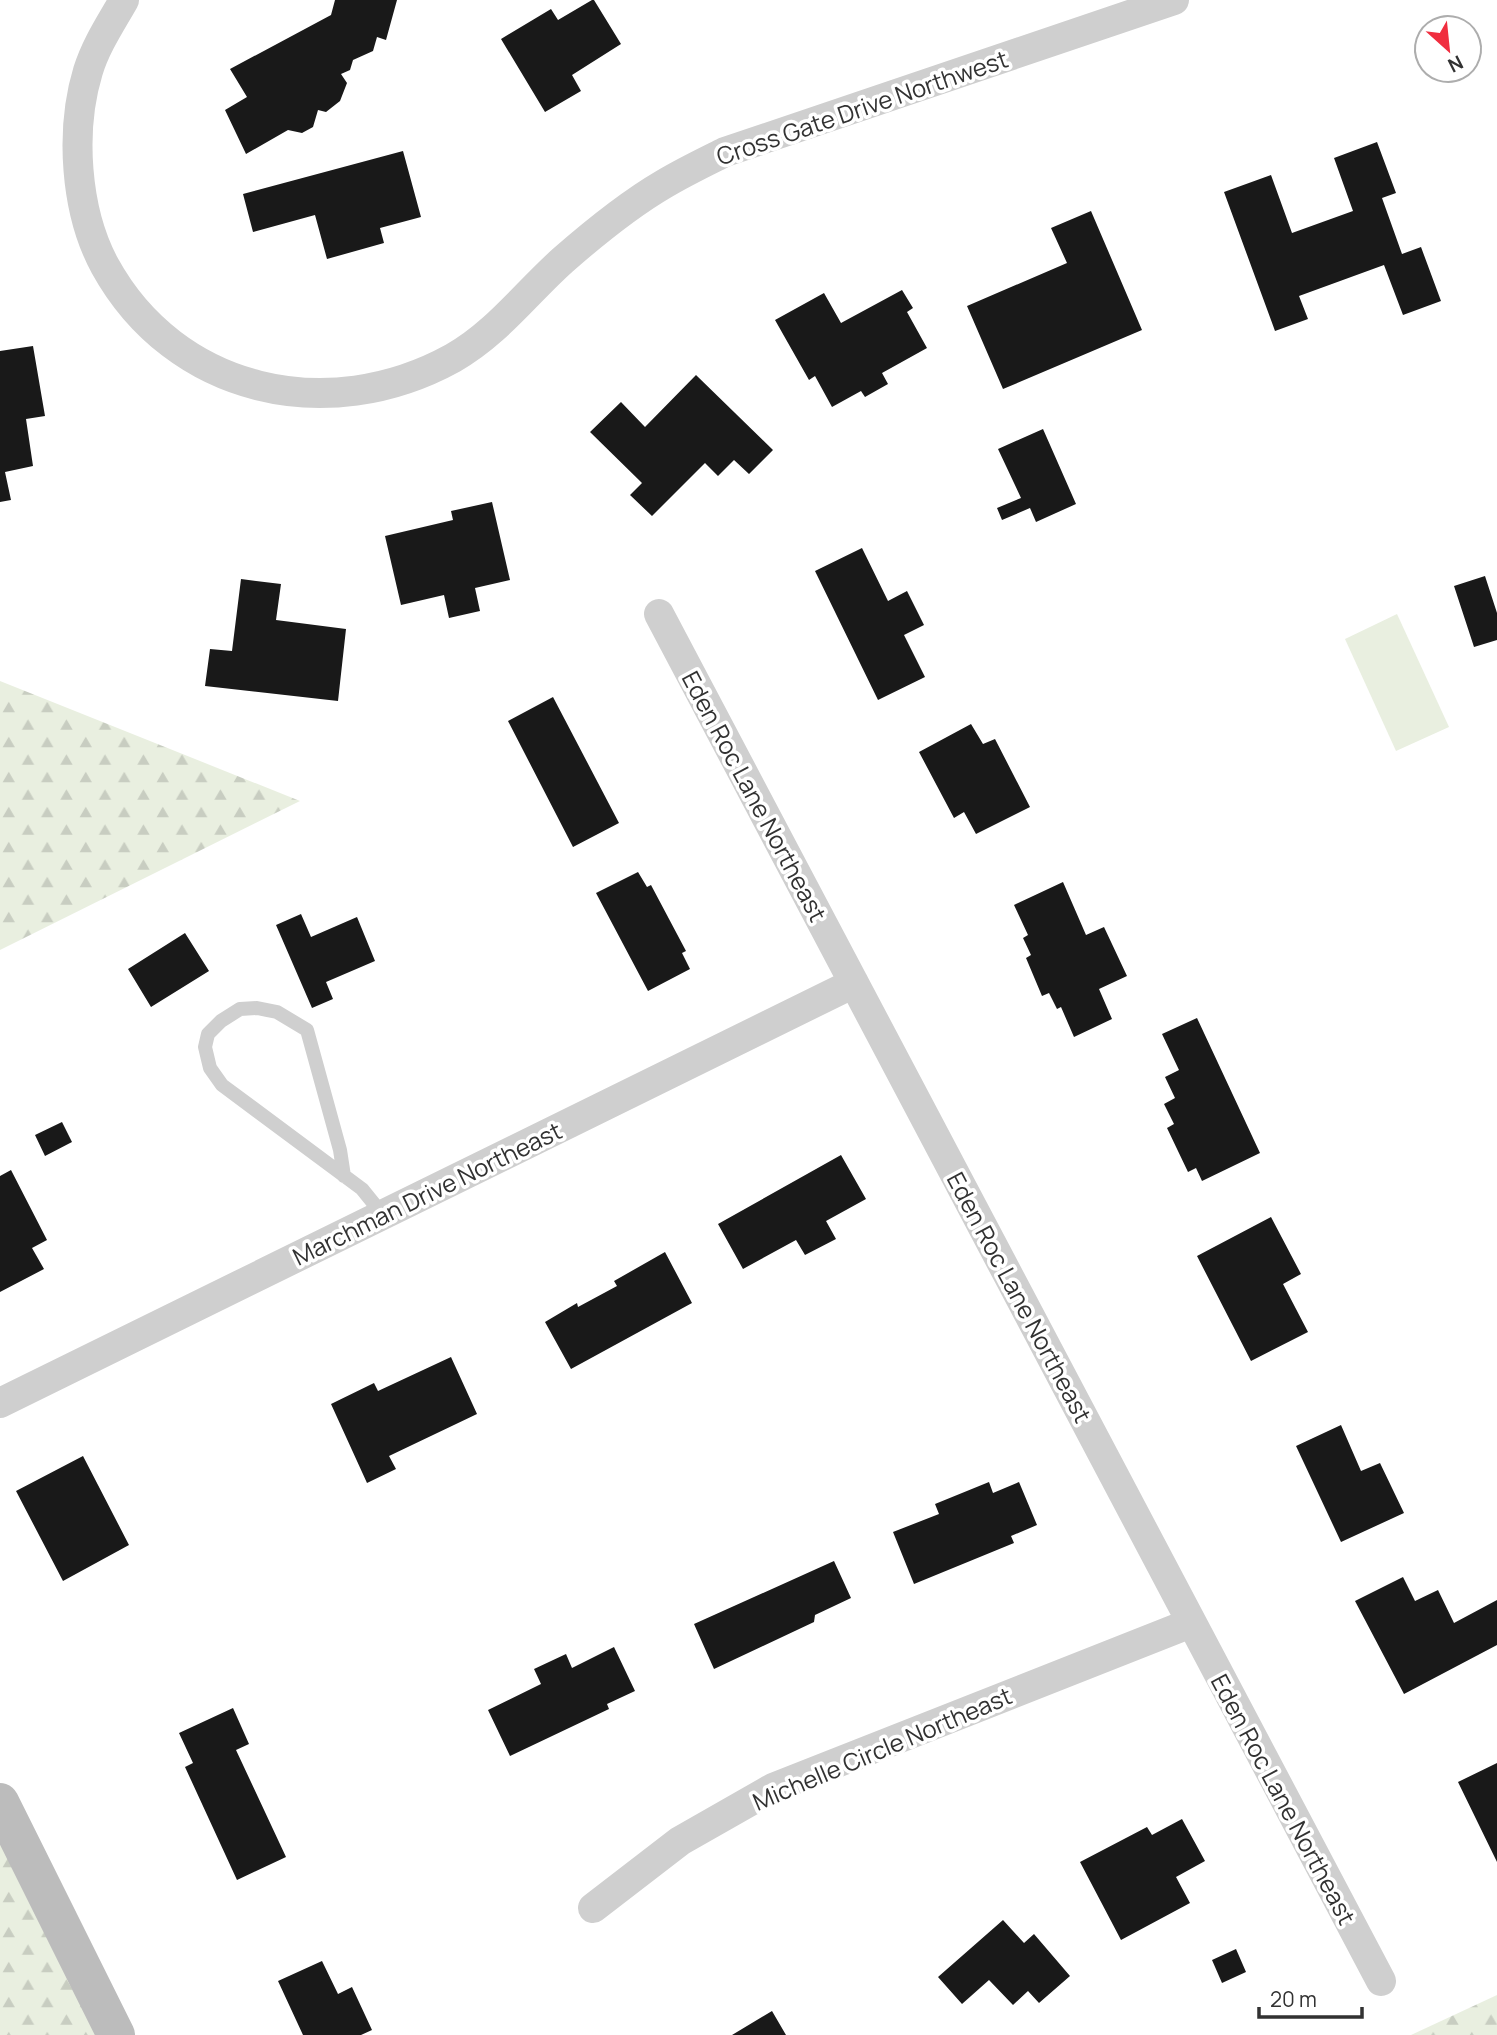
<svg xmlns="http://www.w3.org/2000/svg" width="1497" height="2035" viewBox="0 0 1497 2035" font-family="Manrope,sans-serif">
<style>
.forest{fill:url(#forest-firs)}
.pitch{fill:#e9efe0}
.building{fill:#191919}
.lines{fill:none;stroke-linecap:round;stroke-linejoin:round}
.lane{stroke:#cfcfcf;stroke-width:14}
.street{stroke:#cfcfcf;stroke-width:30}
.secondary{stroke:#bcbcbc;stroke-width:38}
.labels{text-anchor:middle;dominant-baseline:central;stroke-width:7;stroke-linejoin:round;paint-order:stroke}
.street-label{font-size:24px;fill:#323232;stroke:#fff}
</style>
<defs>
<pattern id="forest-firs" width="22" height="20" patternUnits="userSpaceOnUse" patternTransform="scale(1.75)"><rect width="22" height="20" fill="#e9efe0"/><path d="M5 1l3.5 6h-7zM16 11l3.5 6h-7z" fill="#c8cdc1"/></pattern>
</defs>
<rect width="100%" height="100%" fill="#fff"/>
<path class="forest" d="M 0,681 L 300,801 L 0,950 Z
M 0,1832 L 99,2035 L 0,2035 Z
M 1497,1995 L 1497,2035 L 1411,2035 Z"/>
<path class="pitch" d="M 1397,614 L 1449,727 L 1396,751 L 1345,639 Z"/>
<path class="building" d="M 335,0 L 397,0 L 386,40 L 377,37 L 373,51 L 353,60 L 350,70 L 341,74 L 347,83 L 340,101 L 326,112 L 318,110 L 313,127 L 302,133 L 288,130 L 246,154 L 225,110 L 247,97 L 230,69 L 331,15 Z
M 592,0 L 594,0 L 621,44 L 572,75 L 581,91 L 545,112 L 501,39 L 551,9 L 558,20 Z
M 1377,142 L 1396,193 L 1382,198 L 1402,254 L 1421,247 L 1441,301 L 1403,315 L 1384,265 L 1299,296 L 1308,319 L 1275,331 L 1224,192 L 1271,175 L 1292,233 L 1353,211 L 1334,158 Z
M 403,151 L 421,217 L 380,228 L 384,243 L 327,259 L 315,215 L 253,232 L 243,194 Z
M 1091,211 L 1142,330 L 1003,389 L 967,306 L 1067,263 L 1051,228 Z
M 902,290 L 913,308 L 907,312 L 927,348 L 882,373 L 888,384 L 865,397 L 861,391 L 832,407 L 815,376 L 809,380 L 775,320 L 824,293 L 841,323 Z
M 33,346 L 45,416 L 26,419 L 33,466 L 5,472 L 11,500 L 0,502 L 0,351 Z
M 696,375 L 773,450 L 749,474 L 734,460 L 718,476 L 705,463 L 652,516 L 630,495 L 642,483 L 590,432 L 621,402 L 645,427 Z
M 1043,429 L 1076,504 L 1036,522 L 1030,508 L 1002,520 L 997,508 L 1021,498 L 998,449 Z
M 492,502 L 510,580 L 475,588 L 480,611 L 449,618 L 444,595 L 401,605 L 385,536 L 453,520 L 451,511 Z
M 862,548 L 888,601 L 907,591 L 924,625 L 904,635 L 925,677 L 878,700 L 815,571 Z
M 1485,576 L 1497,613 L 1497,640 L 1474,647 L 1454,586 Z
M 241,579 L 281,584 L 276,620 L 346,629 L 338,701 L 205,686 L 210,649 L 232,651 Z
M 553,697 L 619,823 L 573,847 L 508,721 Z
M 971,724 L 983,744 L 995,739 L 1030,807 L 976,834 L 964,812 L 954,818 L 919,752 Z
M 638,872 L 647,887 L 651,885 L 686,951 L 682,953 L 690,969 L 648,991 L 596,893 Z
M 1063,882 L 1086,935 L 1104,927 L 1127,976 L 1099,989 L 1112,1019 L 1074,1037 L 1061,1007 L 1057,1009 L 1049,993 L 1042,996 L 1026,958 L 1031,955 L 1023,938 L 1028,935 L 1014,905 Z
M 301,914 L 311,937 L 357,917 L 375,961 L 326,982 L 333,999 L 312,1008 L 276,925 Z
M 185,933 L 209,971 L 151,1007 L 128,969 Z
M 1197,1018 L 1260,1153 L 1202,1181 L 1196,1168 L 1188,1172 L 1167,1128 L 1174,1124 L 1164,1104 L 1175,1098 L 1165,1077 L 1179,1070 L 1162,1034 Z
M 62,1122 L 72,1142 L 45,1156 L 35,1135 Z
M 841,1155 L 866,1199 L 826,1221 L 836,1239 L 805,1255 L 796,1240 L 743,1269 L 718,1224 Z
M 11,1170 L 47,1240 L 32,1248 L 44,1269 L 0,1292 L 0,1176 Z
M 1271,1217 L 1301,1274 L 1283,1284 L 1308,1332 L 1251,1361 L 1197,1256 Z
M 665,1252 L 692,1303 L 571,1369 L 545,1322 L 577,1303 L 578,1307 L 617,1286 L 614,1281 Z
M 451,1357 L 477,1414 L 389,1456 L 396,1469 L 367,1483 L 331,1404 L 374,1383 L 378,1391 Z
M 1341,1425 L 1361,1471 L 1380,1463 L 1404,1513 L 1341,1542 L 1296,1446 Z
M 83,1456 L 129,1545 L 63,1581 L 16,1491 Z
M 989,1482 L 993,1493 L 1019,1482 L 1037,1525 L 1011,1536 L 1014,1543 L 914,1584 L 893,1532 L 939,1514 L 935,1504 Z
M 834,1561 L 851,1598 L 815,1615 L 814,1622 L 714,1669 L 694,1624 Z
M 1403,1577 L 1415,1601 L 1438,1590 L 1454,1623 L 1497,1600 L 1497,1645 L 1404,1694 L 1355,1601 Z
M 614,1647 L 635,1691 L 607,1704 L 609,1709 L 510,1756 L 488,1710 L 541,1684 L 534,1669 L 566,1654 L 572,1668 Z
M 233,1708 L 249,1744 L 236,1750 L 286,1857 L 237,1880 L 185,1767 L 193,1763 L 179,1733 Z
M 1497,1763 L 1497,1862 L 1458,1782 Z
M 1182,1819 L 1205,1861 L 1176,1877 L 1190,1903 L 1121,1940 L 1080,1862 L 1147,1827 L 1152,1835 Z
M 1003,1920 L 1024,1943 L 1034,1934 L 1070,1976 L 1039,2003 L 1028,1991 L 1013,2005 L 989,1980 L 962,2004 L 938,1977 Z
M 1236,1949 L 1246,1972 L 1222,1983 L 1212,1960 Z
M 322,1961 L 338,1994 L 352,1987 L 372,2030 L 361,2035 L 303,2035 L 278,1981 Z
M 772,2011 L 786,2035 L 732,2035 Z"/>
<g class="lines">
<path class="lane" d="M 344,1176 L 340,1150 L 307,1030 L 277,1012 L 257,1008 L 240,1009 L 221,1021 L 208,1034 L 205,1047 L 210,1068 L 222,1085 L 362,1189 L 383,1215"/>
<path class="street" d="M 124,0 C 111,23 96,45 88,71 C 70,130 75,211 105,266 C 175,393 328,427 453,358 C 497,333 526,293 563,260 C 595,232 628,205 664,184 C 684,172 705,162 725,152 L 1174,0
M 659,614 L 1381,1981
M 0,1403 L 854,983
M 593,1908 L 680,1841 L 773,1788 L 1191,1623"/>
<path class="secondary" d="M 0,1802 L 116,2035"/>
</g>
<g class="labels">
<g class="street-label">
<text transform="translate(862 107) rotate(-19)">Cross Gate Drive Northwest</text>
<text transform="translate(755 796) rotate(62)">Eden Roc Lane Northeast</text>
<text transform="translate(427 1193) rotate(-26)">Marchman Drive Northeast</text>
<text transform="translate(1020 1297) rotate(62)">Eden Roc Lane Northeast</text>
<text transform="translate(882 1748) rotate(-23)">Michelle Circle Northeast</text>
<text transform="translate(1284 1799) rotate(62)">Eden Roc Lane Northeast</text>
</g>
</g>
<g transform="translate(1448 49) rotate(153)"><circle r="33" fill="#ffffff" stroke="#adadad" stroke-width="2"/>
<path d="M0-5L12 26L0 18L-12 26Z" fill="#f02e3f"/>
<text y="-10" font-size="19" font-weight="bold" text-anchor="middle" fill="#323232">N</text>
</g>
<path d="M1259 2007v10h103v-10" fill="none" stroke="#323232" stroke-width="3.5"/>
<text x="1270" y="2007" font-size="21" fill="#323232" stroke="#ffffff" stroke-width="5" paint-order="stroke">20 m</text>
</svg>
